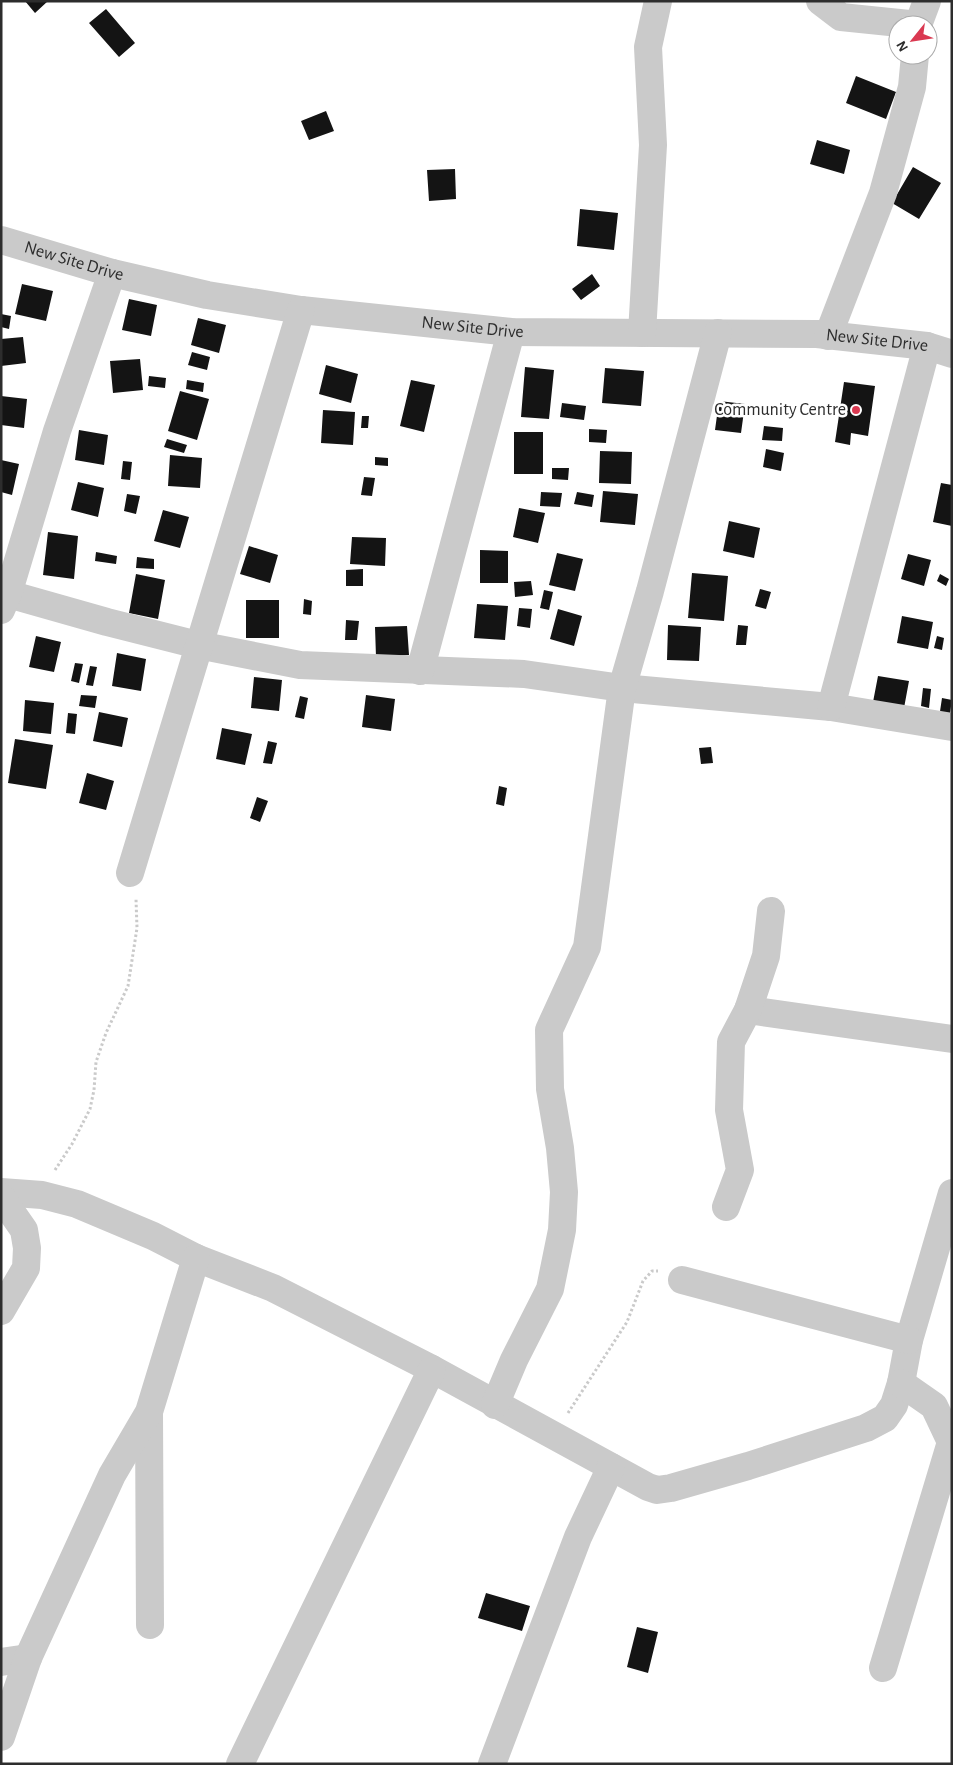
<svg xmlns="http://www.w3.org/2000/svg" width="953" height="1765" viewBox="0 0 953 1765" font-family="'Alegreya Sans',sans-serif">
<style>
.building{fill:#141414}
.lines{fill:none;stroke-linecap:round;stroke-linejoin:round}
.path{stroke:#cacaca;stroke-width:3;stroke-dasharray:2.5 2.5;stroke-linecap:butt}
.minor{stroke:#cacaca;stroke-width:28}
.poi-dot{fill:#da3951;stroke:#fff;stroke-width:2}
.labels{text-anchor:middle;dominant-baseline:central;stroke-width:5;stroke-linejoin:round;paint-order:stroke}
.street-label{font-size:18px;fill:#2d2d2d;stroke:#fff}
.poi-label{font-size:18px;fill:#2d2d2d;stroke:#fff;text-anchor:end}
</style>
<rect width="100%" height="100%" fill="#fff"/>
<path class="building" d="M 25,1 L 48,1 L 35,13 Z
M 106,9 L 135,43 L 119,57 L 89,23 Z
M 856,76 L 896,92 L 886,119 L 846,103 Z
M 326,111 L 334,131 L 309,140 L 301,121 Z
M 817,140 L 850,150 L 844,174 L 810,164 Z
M 913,167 L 941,183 L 919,219 L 892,203 Z
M 455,169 L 456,199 L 429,201 L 427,170 Z
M 580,209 L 618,213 L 614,250 L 577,246 Z
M 592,274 L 600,286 L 581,300 L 572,289 Z
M 22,284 L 53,291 L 46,321 L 15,314 Z
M 129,299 L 157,305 L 151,336 L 122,330 Z
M 1,314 L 11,316 L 9,329 L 1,327 Z
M 198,318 L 226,325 L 219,353 L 191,345 Z
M 23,337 L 26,363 L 1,366 L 1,339 Z
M 192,352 L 210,357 L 207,370 L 188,365 Z
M 140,359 L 143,390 L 113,393 L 110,361 Z
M 326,365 L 358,374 L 351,403 L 319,394 Z
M 525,367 L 554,370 L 549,419 L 521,417 Z
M 605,368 L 644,371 L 641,406 L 602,403 Z
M 149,376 L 166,378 L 165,388 L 148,386 Z
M 187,380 L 204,383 L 203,392 L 186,389 Z
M 411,380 L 435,385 L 424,432 L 400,426 Z
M 844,382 L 875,386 L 868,436 L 851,433 L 850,445 L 835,442 Z
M 180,391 L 209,399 L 197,440 L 168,431 Z
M 1,396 L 27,399 L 24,428 L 1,425 Z
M 719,401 L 745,404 L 741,433 L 715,430 Z
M 562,403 L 586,406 L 584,420 L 560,417 Z
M 323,410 L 355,412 L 353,445 L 321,443 Z
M 362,416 L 369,416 L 368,428 L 361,428 Z
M 764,426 L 783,428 L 782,441 L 762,440 Z
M 589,429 L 607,430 L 606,443 L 589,442 Z
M 79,430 L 108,435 L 104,465 L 75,460 Z
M 514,432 L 543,432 L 543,474 L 514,474 Z
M 167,439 L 187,445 L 184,453 L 164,447 Z
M 766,449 L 784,453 L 781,471 L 763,467 Z
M 600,451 L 632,452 L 631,484 L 599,483 Z
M 170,455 L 202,458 L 200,488 L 168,486 Z
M 375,457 L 388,458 L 388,466 L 375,465 Z
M 1,460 L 19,464 L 12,495 L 1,492 Z
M 123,461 L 132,462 L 130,480 L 121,479 Z
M 552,468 L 569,468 L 568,480 L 552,479 Z
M 364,477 L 375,478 L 372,496 L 361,495 Z
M 78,482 L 104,488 L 98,517 L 71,510 Z
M 941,483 L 952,485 L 952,526 L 933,522 Z
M 603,491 L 638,494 L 635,525 L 600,522 Z
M 541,492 L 562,493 L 560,507 L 540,506 Z
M 577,492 L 594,495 L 592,507 L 574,504 Z
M 127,494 L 140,496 L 136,514 L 124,511 Z
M 519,508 L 545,513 L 538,543 L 513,537 Z
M 163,510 L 189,517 L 180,548 L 154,541 Z
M 729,521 L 760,528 L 754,558 L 723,551 Z
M 48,532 L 78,536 L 74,579 L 43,575 Z
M 352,537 L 386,538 L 385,566 L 350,564 Z
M 249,546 L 278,555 L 270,583 L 240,574 Z
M 480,550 L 508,551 L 508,583 L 480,583 Z
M 96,552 L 117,556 L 116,564 L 95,561 Z
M 557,553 L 583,559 L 575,591 L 549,585 Z
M 908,554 L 931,560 L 924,586 L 901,579 Z
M 137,557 L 154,559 L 154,569 L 136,568 Z
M 363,569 L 363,586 L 346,586 L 346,570 Z
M 692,573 L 728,576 L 724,621 L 688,618 Z
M 136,574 L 165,580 L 158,619 L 129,613 Z
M 940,574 L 949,579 L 946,586 L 937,581 Z
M 531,581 L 533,595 L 515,597 L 514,582 Z
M 760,589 L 771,592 L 766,609 L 755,606 Z
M 544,590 L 553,592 L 549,610 L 540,608 Z
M 304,599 L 312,601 L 311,615 L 303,614 Z
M 246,600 L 279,600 L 279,638 L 246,638 Z
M 477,604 L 508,606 L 505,640 L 474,638 Z
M 519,608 L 532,609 L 530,628 L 517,626 Z
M 558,609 L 582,616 L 574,646 L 550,639 Z
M 902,616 L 933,622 L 928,649 L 897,643 Z
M 346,620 L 359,621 L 357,640 L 345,640 Z
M 668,625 L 701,627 L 699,661 L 667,660 Z
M 738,625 L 748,626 L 746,645 L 736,645 Z
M 407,626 L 409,655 L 376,657 L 375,627 Z
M 36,636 L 61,642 L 54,672 L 29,667 Z
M 937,636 L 944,638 L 942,650 L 934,648 Z
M 117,653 L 146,659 L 141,691 L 112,686 Z
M 75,663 L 83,664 L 79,683 L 71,681 Z
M 90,666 L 97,667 L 93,686 L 86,685 Z
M 878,676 L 909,681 L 904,708 L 873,702 Z
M 254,677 L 282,680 L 279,711 L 251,708 Z
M 923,688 L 931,689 L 929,708 L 921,706 Z
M 81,695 L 97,696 L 95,708 L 79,706 Z
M 366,695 L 395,699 L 391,731 L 362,727 Z
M 300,696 L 308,698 L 304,719 L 295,717 Z
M 942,698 L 952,700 L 949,719 L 939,718 Z
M 25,700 L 54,703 L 51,734 L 23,731 Z
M 99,712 L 128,718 L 122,747 L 93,741 Z
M 68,713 L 77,714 L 75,734 L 66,733 Z
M 222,728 L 252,734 L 245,765 L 216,759 Z
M 15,739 L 53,745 L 46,789 L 8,783 Z
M 268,741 L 277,743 L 272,764 L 263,763 Z
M 711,747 L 713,763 L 701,764 L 699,748 Z
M 87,773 L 114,781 L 106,810 L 79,803 Z
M 499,786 L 507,788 L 504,806 L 496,804 Z
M 257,797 L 268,801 L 260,822 L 250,818 Z
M 486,1593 L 530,1606 L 522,1631 L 478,1618 Z
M 637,1627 L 658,1632 L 648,1673 L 627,1667 Z"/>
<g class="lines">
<path class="path" d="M 55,1170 L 72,1144 L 90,1109 L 94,1090 L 96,1062 L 106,1033 L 128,986 L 137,928 L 136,899
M 568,1413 L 627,1322 L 643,1281 L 652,1271 L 658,1271"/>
<g class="minor">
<path d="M 820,1 L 841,17 L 919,25"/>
<path d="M 918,25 L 927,1"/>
<path id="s1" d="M 1,240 L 112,273 L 207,295 L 301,310 L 511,332 L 817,334 L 927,346 L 952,354"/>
<path d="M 642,333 L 653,145 L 648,47 L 658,1"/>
<path d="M 828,336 L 883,193 L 912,87 L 915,55"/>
<path d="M 1,592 L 107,622 L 198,645 L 300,665 L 524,674 L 622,688 L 831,707 L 952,727"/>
<path d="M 1,610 L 8,594 L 57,431 L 112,273"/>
<path d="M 420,671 L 511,332"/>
<path d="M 831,707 L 927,346"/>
<path d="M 130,873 L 301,310"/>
<path d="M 748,1010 L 952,1039"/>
<path d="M 1,1192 L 42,1195 L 77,1204 L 153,1236 L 196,1258 L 273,1288 L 432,1369 L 648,1487 L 657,1490 L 671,1488 L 748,1466 L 866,1428 L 885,1418 L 894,1405 L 901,1383 L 909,1340 L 952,1193"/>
<path d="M 1,1197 L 24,1230 L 27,1248 L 26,1268 L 1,1311"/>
<path d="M 726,1207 L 740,1170 L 729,1110 L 731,1042 L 748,1010 L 766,956 L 771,911"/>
<path d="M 682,1280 L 909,1340"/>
<path d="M 495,1405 L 514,1360 L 550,1289 L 562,1230 L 564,1192 L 560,1148 L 550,1089 L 549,1030 L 587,947 L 622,688 L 650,591 L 718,333"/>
<path d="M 149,1413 L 150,1625"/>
<path d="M 1,1662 L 28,1658"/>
<path d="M 883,1668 L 951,1442 L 934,1406 L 901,1383"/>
<path d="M 1,1737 L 28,1658 L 112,1475 L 149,1412 L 196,1258"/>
<path d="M 240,1764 L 432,1369"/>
<path d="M 492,1764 L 578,1537 L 611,1467"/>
</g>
</g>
<circle class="poi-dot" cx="856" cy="410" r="5"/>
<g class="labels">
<g class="street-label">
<text stroke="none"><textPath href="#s1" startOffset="76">New Site Drive</textPath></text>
<text stroke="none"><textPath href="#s1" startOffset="481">New Site Drive</textPath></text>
<text stroke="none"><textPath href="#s1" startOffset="886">New Site Drive</textPath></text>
</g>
<g class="poi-label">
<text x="846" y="410">Community Centre</text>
</g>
</g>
<rect width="953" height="1765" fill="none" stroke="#2d2d2d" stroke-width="5"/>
<g transform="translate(913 40) rotate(240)"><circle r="24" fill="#ffffff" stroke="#ababab"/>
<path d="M0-4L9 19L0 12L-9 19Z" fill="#da3951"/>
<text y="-8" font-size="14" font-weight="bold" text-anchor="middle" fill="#2d2d2d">N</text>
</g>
</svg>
